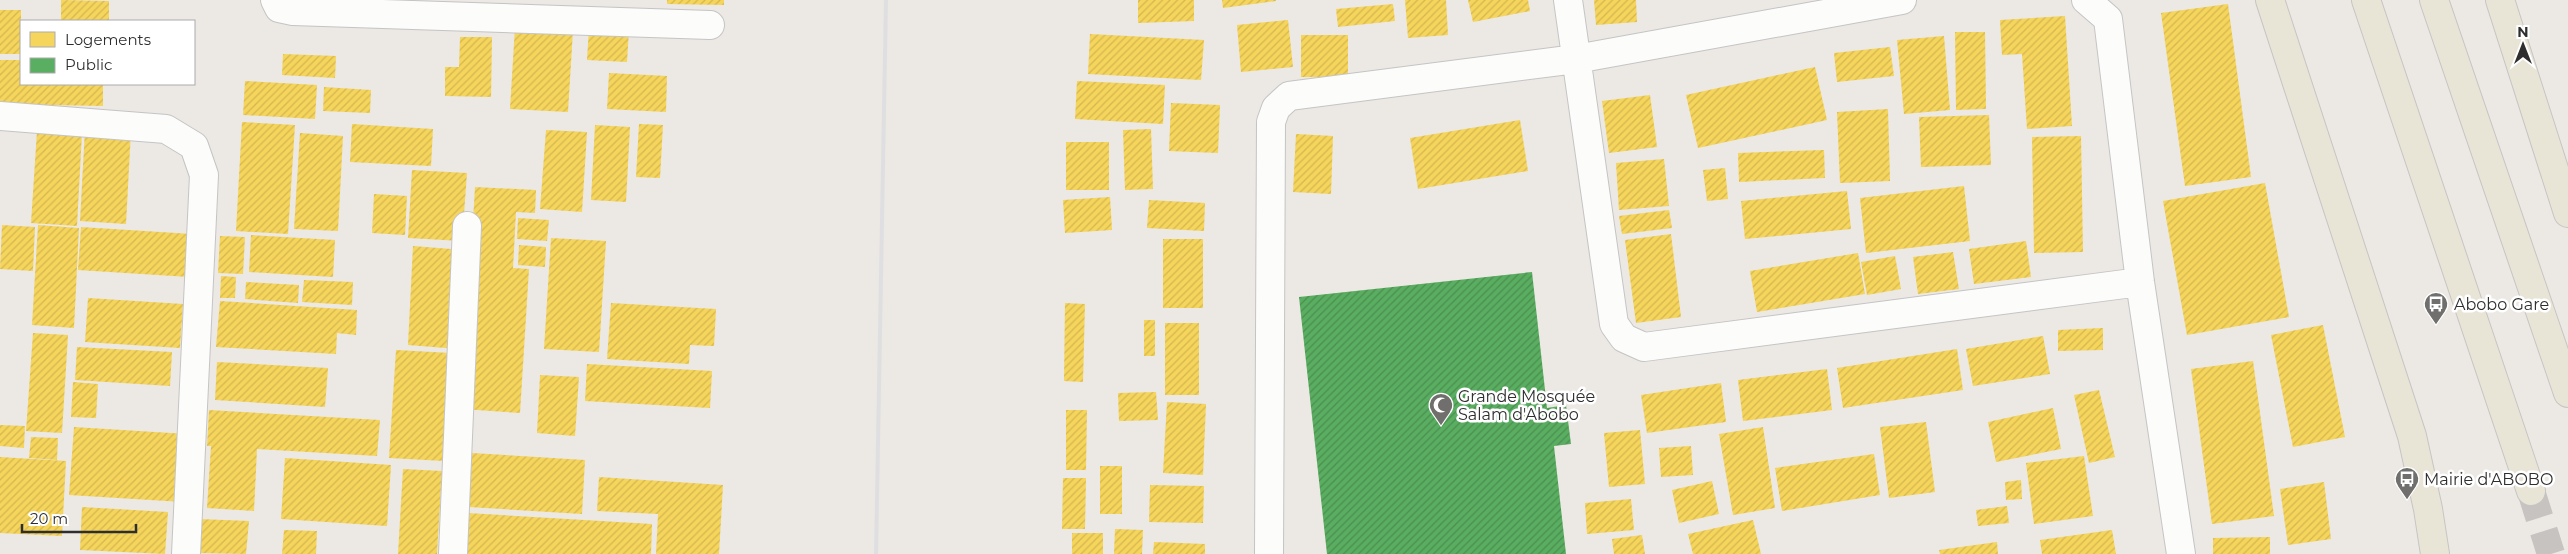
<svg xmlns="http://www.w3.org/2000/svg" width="2568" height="554" viewBox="0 0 2568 554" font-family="Montserrat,sans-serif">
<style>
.homes{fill:url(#homes-hatch)}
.public{fill:url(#public-hatch)}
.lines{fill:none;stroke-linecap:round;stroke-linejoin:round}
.primary-tunnel{stroke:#c6c3c0;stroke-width:28;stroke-dasharray:28 14;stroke-linecap:butt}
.minor-casing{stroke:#c5c4c5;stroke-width:30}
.primary-casing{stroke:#c6c5c4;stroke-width:30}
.minor{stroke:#fcfcfb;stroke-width:28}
.primary{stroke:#e8e4d6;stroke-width:28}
.rail{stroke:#dfdfe1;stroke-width:4}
.labels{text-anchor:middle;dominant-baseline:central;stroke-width:5;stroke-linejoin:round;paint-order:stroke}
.poi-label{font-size:16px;fill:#2e2e2e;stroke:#fff;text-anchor:start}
</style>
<defs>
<pattern id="homes-hatch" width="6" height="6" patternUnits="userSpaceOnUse" patternTransform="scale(1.25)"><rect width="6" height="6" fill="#f6d55c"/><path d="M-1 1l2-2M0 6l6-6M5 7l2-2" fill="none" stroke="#d3b750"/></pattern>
<pattern id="public-hatch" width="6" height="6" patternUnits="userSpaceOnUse" patternTransform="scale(1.25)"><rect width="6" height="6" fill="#5aae61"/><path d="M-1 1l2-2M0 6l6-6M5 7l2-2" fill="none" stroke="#4b8e50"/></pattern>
</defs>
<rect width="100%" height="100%" fill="#ece8e4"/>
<path class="homes" d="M 61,0 L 109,1 L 109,21 L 61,21 Z
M 667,0 L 724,0 L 724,5 L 667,4 Z
M 1138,0 L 1194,0 L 1194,21 L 1138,23 Z
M 1222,0 L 1276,0 L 1276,1 L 1223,8 Z
M 1405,0 L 1446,0 L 1448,35 L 1408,38 Z
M 1468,0 L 1528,0 L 1530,11 L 1473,22 Z
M 1594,0 L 1636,0 L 1637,22 L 1596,25 Z
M 1393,4 L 1395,21 L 1338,27 L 1336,9 Z
M 2228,4 L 2251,177 L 2185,186 L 2161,13 Z
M 0,10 L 21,10 L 21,54 L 0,54 Z
M 2065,16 L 2072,126 L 2027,129 L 2022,54 L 2002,55 L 2000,20 Z
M 1288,20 L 1293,67 L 1241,72 L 1237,25 Z
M 515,27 L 573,30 L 568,112 L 510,109 Z
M 589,28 L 629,30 L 627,62 L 587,60 Z
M 1955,32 L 1985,32 L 1986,109 L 1956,110 Z
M 1090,34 L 1204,40 L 1201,80 L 1088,74 Z
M 1301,35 L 1348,35 L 1348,77 L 1301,77 Z
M 1944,36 L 1950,110 L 1904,114 L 1897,40 Z
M 460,37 L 492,37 L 491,97 L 445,96 L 445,67 L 459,67 Z
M 1890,47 L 1894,76 L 1837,82 L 1834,53 Z
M 283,54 L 336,56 L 335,78 L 282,75 Z
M 0,60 L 21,60 L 21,84 L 103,84 L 103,106 L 0,104 Z
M 1815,67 L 1827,120 L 1698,148 L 1686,95 Z
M 609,73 L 667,76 L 666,112 L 607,109 Z
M 245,81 L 317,85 L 315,119 L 243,115 Z
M 1077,81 L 1165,85 L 1163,124 L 1075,119 Z
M 324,87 L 371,90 L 370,113 L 323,111 Z
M 1650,95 L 1657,147 L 1609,153 L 1602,101 Z
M 1171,103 L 1220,105 L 1218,153 L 1169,151 Z
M 1888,109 L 1890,181 L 1840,183 L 1837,112 Z
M 1989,115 L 1991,165 L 1921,167 L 1919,117 Z
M 1520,120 L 1528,171 L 1418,189 L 1410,138 Z
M 242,122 L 295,125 L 288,234 L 236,231 Z
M 352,124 L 433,129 L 431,166 L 350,162 Z
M 639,124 L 663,125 L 660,178 L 636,177 Z
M 595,125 L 630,127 L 626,202 L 591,200 Z
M 85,129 L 131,131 L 126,224 L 80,221 Z
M 1151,129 L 1153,189 L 1125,190 L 1123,130 Z
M 546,130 L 587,132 L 582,212 L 540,209 Z
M 37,131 L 82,133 L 77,226 L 31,223 Z
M 300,133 L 343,136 L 338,231 L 294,229 Z
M 1296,134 L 1333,136 L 1331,194 L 1293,192 Z
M 2081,136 L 2083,252 L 2034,253 L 2032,137 Z
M 1066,142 L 1109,142 L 1109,190 L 1066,190 Z
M 1824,150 L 1825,178 L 1739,182 L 1738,153 Z
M 1664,159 L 1669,206 L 1619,210 L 1616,163 Z
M 1725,168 L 1728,199 L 1707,201 L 1703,170 Z
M 412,170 L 467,173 L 462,241 L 408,238 Z
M 2265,183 L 2289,317 L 2187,335 L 2163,201 Z
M 1964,186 L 1970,241 L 1866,253 L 1860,198 Z
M 475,187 L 536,190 L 535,213 L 516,212 L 513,268 L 529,269 L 520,413 L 462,409 Z
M 1847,191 L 1851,229 L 1745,239 L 1741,201 Z
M 374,194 L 407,196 L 405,235 L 372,233 Z
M 1110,197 L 1112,230 L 1065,233 L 1063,200 Z
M 1149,200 L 1205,203 L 1204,231 L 1147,228 Z
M 1669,210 L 1672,228 L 1622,234 L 1619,216 Z
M 518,218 L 549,220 L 547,241 L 517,239 Z
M 2,225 L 35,227 L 33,271 L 0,269 Z
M 38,225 L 79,228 L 74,328 L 32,325 Z
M 81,227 L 192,234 L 189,277 L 78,270 Z
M 1671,234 L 1681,317 L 1636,323 L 1625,240 Z
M 251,235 L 335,240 L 333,277 L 249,272 Z
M 220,236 L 245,237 L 243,274 L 218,273 Z
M 551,238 L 606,241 L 599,352 L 544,349 Z
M 1163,239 L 1203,239 L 1203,308 L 1163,308 Z
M 2026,241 L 2031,277 L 1974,284 L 1969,249 Z
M 519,245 L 546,247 L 545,267 L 518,265 Z
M 413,246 L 464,250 L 458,349 L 408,345 Z
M 1953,252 L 1959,289 L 1918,294 L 1913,257 Z
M 1858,253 L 1865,294 L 1757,312 L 1750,271 Z
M 1895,256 L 1901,289 L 1867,295 L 1861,262 Z
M 221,276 L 236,277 L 235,298 L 220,298 Z
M 304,280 L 353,282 L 352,305 L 302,302 Z
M 246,282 L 299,285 L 298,303 L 245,299 Z
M 88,298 L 183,304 L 180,348 L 85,342 Z
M 220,301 L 357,310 L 356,335 L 337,333 L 336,354 L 216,347 Z
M 611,303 L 716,309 L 714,346 L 690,345 L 689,364 L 607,359 Z
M 1065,303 L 1085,304 L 1083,382 L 1064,381 Z
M 1144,320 L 1155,320 L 1155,356 L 1144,356 Z
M 1165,323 L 1199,323 L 1199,395 L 1165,395 Z
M 2323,325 L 2345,437 L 2293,447 L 2271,335 Z
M 2103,328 L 2103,350 L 2058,351 L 2058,330 Z
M 33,333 L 68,335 L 62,433 L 26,431 Z
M 2043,336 L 2050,374 L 1973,386 L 1966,349 Z
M 77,347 L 172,352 L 170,386 L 75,380 Z
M 1957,349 L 1963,390 L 1843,408 L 1837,368 Z
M 396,350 L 451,353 L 444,461 L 389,458 Z
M 2253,361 L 2274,516 L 2212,524 L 2191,369 Z
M 217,362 L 328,368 L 325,407 L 215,400 Z
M 587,364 L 712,371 L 710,408 L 585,401 Z
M 1827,369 L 1832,410 L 1743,421 L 1738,380 Z
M 540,375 L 579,377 L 575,436 L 537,433 Z
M 73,382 L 98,384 L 96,418 L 71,417 Z
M 1721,383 L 1726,422 L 1647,433 L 1641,395 Z
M 2099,390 L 2115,457 L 2089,463 L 2074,395 Z
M 1156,392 L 1158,420 L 1119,421 L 1118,393 Z
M 1167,402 L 1206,404 L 1203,475 L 1163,473 Z
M 2053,408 L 2061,449 L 1996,462 L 1988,422 Z
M 209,410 L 380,420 L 377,456 L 257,449 L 254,511 L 207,508 L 211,446 L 207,446 Z
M 1066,410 L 1087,410 L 1086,470 L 1066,470 Z
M 1926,422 L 1935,492 L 1889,498 L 1880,427 Z
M 0,425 L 25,426 L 24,448 L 0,446 Z
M 74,427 L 187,434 L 183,502 L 69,495 Z
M 1763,427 L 1775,508 L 1733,515 L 1719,434 Z
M 1640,430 L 1645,484 L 1609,487 L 1604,433 Z
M 31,437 L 58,438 L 57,460 L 29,458 Z
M 1691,446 L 1693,475 L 1661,477 L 1659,448 Z
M 472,453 L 585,460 L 582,514 L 469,507 Z
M 1874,454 L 1880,495 L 1782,511 L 1775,468 Z
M 2084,456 L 2093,516 L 2034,524 L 2026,463 Z
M 0,457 L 66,461 L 62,536 L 0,533 Z
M 285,458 L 391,465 L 387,526 L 281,519 Z
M 1100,466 L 1122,466 L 1122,514 L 1100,514 Z
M 403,469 L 442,471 L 437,554 L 398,554 Z
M 599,477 L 723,485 L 719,554 L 656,554 L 658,514 L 597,511 Z
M 1063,478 L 1086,478 L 1085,529 L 1062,529 Z
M 2021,480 L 2022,499 L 2006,500 L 2005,482 Z
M 1712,481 L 1719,514 L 1679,523 L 1672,490 Z
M 2324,482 L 2331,539 L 2288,545 L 2280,489 Z
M 1150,485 L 1204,486 L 1203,523 L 1149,522 Z
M 1631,499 L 1634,530 L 1587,534 L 1585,503 Z
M 2007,506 L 2009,523 L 1978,526 L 1976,510 Z
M 82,507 L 168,512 L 165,554 L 80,550 Z
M 468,513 L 652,524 L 651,554 L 465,554 Z
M 199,519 L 249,521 L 246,554 L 197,553 Z
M 1753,520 L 1761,554 L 1693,554 L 1688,534 Z
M 1115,529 L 1143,530 L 1142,554 L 1114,554 Z
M 284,530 L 317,531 L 316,554 L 282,554 Z
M 2112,530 L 2116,554 L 2042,554 L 2040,540 Z
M 1072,533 L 1103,533 L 1103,554 L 1072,554 Z
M 1642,535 L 1645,554 L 1614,554 L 1612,539 Z
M 2270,537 L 2270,554 L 2213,554 L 2213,538 Z
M 1154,542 L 1205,544 L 1205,554 L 1153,554 Z
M 1997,542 L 1998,554 L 1940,554 L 1939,550 Z"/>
<path class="public" d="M 1532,272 L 1547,408 L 1566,405 L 1571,444 L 1554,446 L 1566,554 L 1327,554 L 1299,297 Z"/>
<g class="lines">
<path class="primary-tunnel" d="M 2531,491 L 2551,554"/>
<g class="minor-casing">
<path id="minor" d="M 275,0 L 279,8 L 293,11 L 710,25
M 1568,0 L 1614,324 L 1624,338 L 1644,347 L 2140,282
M 2086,0 L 2108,19 L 2140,282 L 2181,554
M 0,116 L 166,129 L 194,146 L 204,175 L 186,554
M 453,554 L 467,226
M 1269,554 L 1271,122 L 1276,108 L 1289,96 L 1576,59 L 1902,0"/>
</g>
<g class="primary-casing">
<path id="primary" d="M 2270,0 L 2412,436 L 2428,509 L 2435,554
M 2366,0 L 2531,491
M 2434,0 L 2568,393
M 2500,0 L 2568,213"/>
</g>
<use href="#minor" class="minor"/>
<use href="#primary" class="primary"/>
<path class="rail" d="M 876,554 L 886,0"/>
</g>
<defs>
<g id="bus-pin" transform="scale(1.25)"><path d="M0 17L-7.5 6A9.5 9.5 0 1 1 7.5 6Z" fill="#706f6e" stroke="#fff"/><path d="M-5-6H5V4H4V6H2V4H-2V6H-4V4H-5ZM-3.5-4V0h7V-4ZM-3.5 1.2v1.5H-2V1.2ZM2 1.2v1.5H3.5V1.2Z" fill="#fff"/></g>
<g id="mosque-pin" transform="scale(1.25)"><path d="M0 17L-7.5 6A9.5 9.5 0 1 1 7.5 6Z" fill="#706f6e" stroke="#fff"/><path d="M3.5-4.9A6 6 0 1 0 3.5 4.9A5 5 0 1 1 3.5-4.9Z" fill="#fff"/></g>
</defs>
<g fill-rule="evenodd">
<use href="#bus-pin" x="2436" y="304"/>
<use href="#mosque-pin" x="1441" y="405"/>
<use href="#bus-pin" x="2407" y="479"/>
</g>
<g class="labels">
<g class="poi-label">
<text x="2454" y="304">Abobo Gare</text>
<text x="1458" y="396">Grande Mosquée<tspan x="1458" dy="18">Salam d'Abobo</tspan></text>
<text x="2424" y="479">Mairie d'ABOBO</text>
</g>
</g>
<rect x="20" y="20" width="175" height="65" fill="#ffffff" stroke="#ababab"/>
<rect x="30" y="32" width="25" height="15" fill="#f6d55c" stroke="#ababab"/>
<text x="65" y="45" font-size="15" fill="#2e2e2e">Logements</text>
<rect x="30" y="58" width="25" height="15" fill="#5aae61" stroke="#ababab"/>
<text x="65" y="70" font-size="15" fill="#2e2e2e">Public</text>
<g transform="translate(2523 45)" stroke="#ffffff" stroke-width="4" paint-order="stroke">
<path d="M0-4L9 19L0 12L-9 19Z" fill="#2e2e2e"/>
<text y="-8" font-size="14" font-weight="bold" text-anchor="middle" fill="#2e2e2e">N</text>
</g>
<path d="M22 524v8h114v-8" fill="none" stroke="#2e2e2e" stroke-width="2.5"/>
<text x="30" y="524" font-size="15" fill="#2e2e2e" stroke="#ffffff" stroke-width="4" paint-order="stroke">20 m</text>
</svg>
